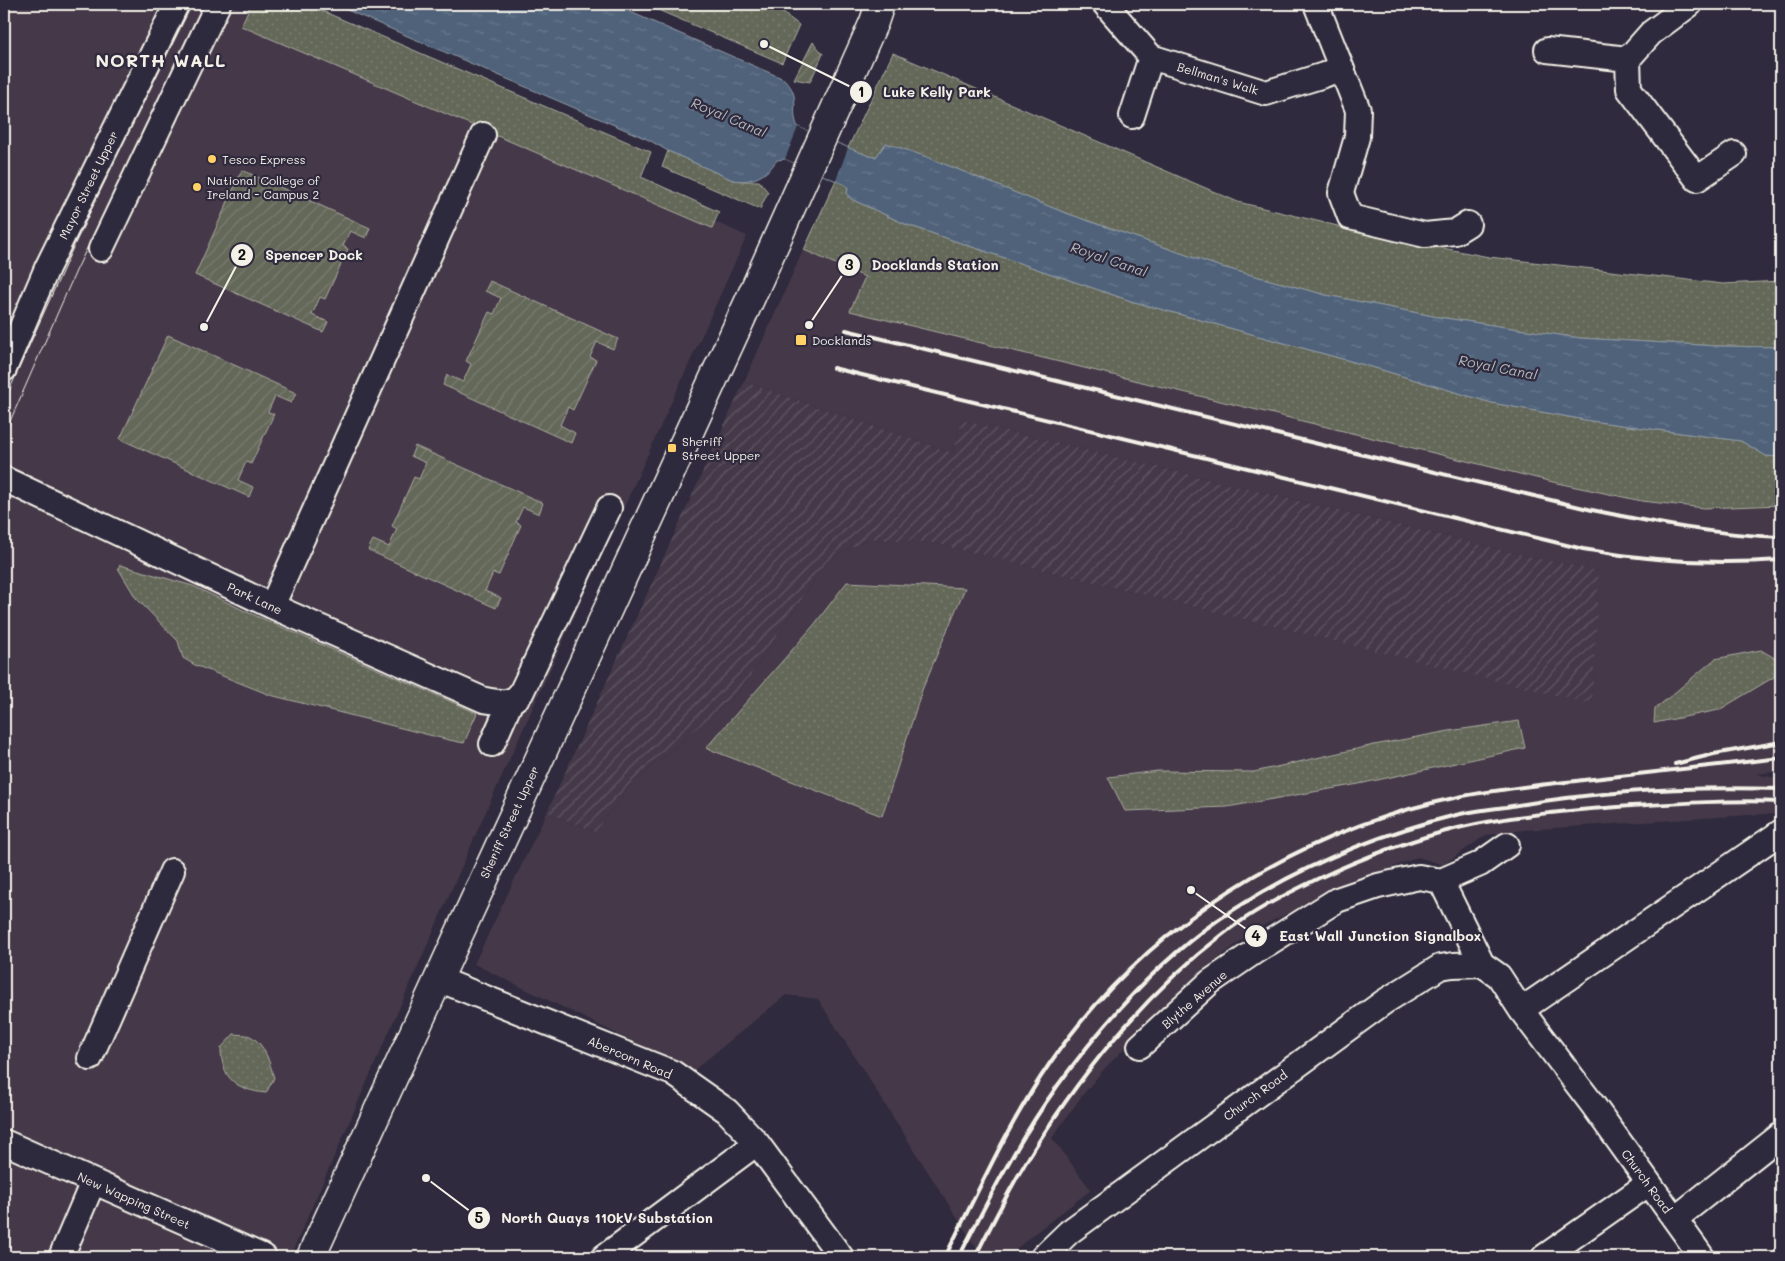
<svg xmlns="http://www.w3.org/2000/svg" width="1785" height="1261" viewBox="0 0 1785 1261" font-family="Mali,sans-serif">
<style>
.built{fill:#443949}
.industrial{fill:url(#industrial-furrows)}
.grass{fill:url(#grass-dots);stroke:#acaca0}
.garden{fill:url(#garden-furrows);stroke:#acaca0}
.water{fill:url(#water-ripples);stroke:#919ba6}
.pier{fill:#2f2a3d}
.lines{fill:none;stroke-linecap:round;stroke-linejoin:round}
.minor-casing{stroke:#f4f1e8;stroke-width:28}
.major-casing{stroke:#f4f1e8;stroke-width:31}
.minor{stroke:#2f2a3d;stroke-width:24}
.major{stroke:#2f2a3d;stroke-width:28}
.tram{stroke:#f4f1e8;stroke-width:1}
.rail{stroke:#f4f1e8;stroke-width:4}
.poi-dot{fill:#ffd166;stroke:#2f2a3d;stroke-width:2}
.labels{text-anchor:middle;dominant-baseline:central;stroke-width:4.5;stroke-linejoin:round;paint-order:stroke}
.street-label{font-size:12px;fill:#f4f1e8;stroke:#2f2a3d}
.poi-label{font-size:12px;fill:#f4f1e8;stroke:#2f2a3d;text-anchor:start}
.water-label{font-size:14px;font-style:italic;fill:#b2b8bc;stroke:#2f2a3d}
.district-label{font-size:18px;font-weight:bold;letter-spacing:1px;fill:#f4f1e8;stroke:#2f2a3d}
.leader{fill:none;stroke:#f4f1e8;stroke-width:2}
.callout-dot{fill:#f4f1e8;stroke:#2f2a3d;stroke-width:2}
.mark-label{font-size:15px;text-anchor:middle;font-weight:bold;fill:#111}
.callout-label{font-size:14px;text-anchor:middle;font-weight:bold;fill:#f4f1e8;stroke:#2f2a3d;stroke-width:4.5;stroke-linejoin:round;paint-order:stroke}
</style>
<defs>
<pattern id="industrial-furrows" width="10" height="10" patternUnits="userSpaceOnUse" patternTransform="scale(1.25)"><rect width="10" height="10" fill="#443949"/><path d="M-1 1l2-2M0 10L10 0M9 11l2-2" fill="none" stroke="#605663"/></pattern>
<pattern id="grass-dots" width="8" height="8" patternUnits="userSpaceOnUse" patternTransform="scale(1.25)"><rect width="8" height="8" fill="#636759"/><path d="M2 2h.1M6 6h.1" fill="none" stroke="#7a7d71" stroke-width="1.8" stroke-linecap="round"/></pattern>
<pattern id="garden-furrows" width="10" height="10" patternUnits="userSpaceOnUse" patternTransform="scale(1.25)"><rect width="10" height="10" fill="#636759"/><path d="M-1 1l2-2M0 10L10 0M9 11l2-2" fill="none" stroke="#7a7d71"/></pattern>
<pattern id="water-ripples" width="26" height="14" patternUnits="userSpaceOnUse" patternTransform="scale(1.25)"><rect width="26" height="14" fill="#4f627a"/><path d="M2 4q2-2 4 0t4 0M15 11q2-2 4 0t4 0" fill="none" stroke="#69798d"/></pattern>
</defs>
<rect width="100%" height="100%" fill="#2f2a3d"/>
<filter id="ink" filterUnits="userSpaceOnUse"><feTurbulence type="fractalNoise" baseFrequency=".02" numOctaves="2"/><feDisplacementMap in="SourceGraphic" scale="10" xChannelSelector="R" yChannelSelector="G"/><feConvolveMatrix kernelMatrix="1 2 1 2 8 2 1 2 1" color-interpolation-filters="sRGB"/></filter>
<g filter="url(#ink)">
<path class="built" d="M 4,4 L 232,4 L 747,236 L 491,800 L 290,1257 L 4,1257 Z
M 845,184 L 848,188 L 1131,301 L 1255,336 L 1680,434 L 1741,441 L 1766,456 L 1781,457 L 1781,771 L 1756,774 L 1781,779 L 1781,815 L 1764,814 L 1524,830 L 1486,835 L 1443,865 L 1418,857 L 1327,894 L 1268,923 L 1247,936 L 1206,968 L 1104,1069 L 1081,1097 L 1052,1138 L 1091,1190 L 1030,1237 L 1007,1257 L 982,1257 L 818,999 L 786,995 L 694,1070 L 683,1066 L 474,964 L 547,812 L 595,832 L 629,786 L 739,692 L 827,561 L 867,539 L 933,543 L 1592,703 L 1598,571 L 1532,557 L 962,420 L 953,453 L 744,382 L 832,186 Z"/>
<path class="industrial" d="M 744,382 L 953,453 L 962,420 L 1532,557 L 1599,571 L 1592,704 L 933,543 L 867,539 L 827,561 L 739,692 L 629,786 L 595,832 L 547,812 Z"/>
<path class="grass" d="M 251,4 L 306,4 L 651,152 L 641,177 L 719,212 L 712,228 L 241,26 Z
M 644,4 L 761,4 L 782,12 L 799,25 L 782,63 Z
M 893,53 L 1238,202 L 1375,235 L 1489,257 L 1723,284 L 1781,281 L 1781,347 L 1718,346 L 1580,338 L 1438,317 L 1326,295 L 1218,266 L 1063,212 L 927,157 L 886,143 L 876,157 L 869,156 L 848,148 Z
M 668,151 L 733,180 L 743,181 L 759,181 L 768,192 L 760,209 L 662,167 Z
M 836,180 L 845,184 L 848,188 L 847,194 L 851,199 L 905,224 L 1131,301 L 1372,367 L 1492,403 L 1591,421 L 1741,441 L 1766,456 L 1781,457 L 1781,505 L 1704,508 L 1642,501 L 1557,483 L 850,311 L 865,277 L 804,250 Z
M 120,565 L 193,586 L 245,611 L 477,713 L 464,743 L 449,740 L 270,695 L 195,665 L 183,658 L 178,641 L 136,598 L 118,568 Z
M 847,582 L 965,588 L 922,690 L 882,816 L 706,748 L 814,625 Z
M 1761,650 L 1781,662 L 1774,677 L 1719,710 L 1654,723 L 1655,709 L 1715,659 Z
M 1519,721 L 1525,748 L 1359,784 L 1227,807 L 1125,811 L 1108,777 L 1158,771 L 1254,772 L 1374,745 L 1449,731 Z
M 234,1034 C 239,1035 246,1034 250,1036 C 265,1043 270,1064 274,1078 L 266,1093 C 237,1090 221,1079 221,1048 Z"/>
<path class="garden" d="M 813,42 L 823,54 L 810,82 L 794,79 Z
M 242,170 L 370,228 L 366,238 L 350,231 L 343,246 L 348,249 L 325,299 L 320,297 L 312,315 L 328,322 L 323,332 L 195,275 Z
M 490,281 L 618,339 L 613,349 L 597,342 L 590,357 L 596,360 L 573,410 L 568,407 L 560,425 L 575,433 L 571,443 L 443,385 L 447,375 L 463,382 L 471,364 L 466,361 L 489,312 L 494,314 L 501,298 L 485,291 Z
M 168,335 L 296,393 L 291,403 L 275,396 L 268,412 L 274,414 L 251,464 L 246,462 L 238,480 L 253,487 L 249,497 L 120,439 Z
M 415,446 L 543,503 L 539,514 L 523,507 L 516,522 L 521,525 L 499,575 L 493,573 L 485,591 L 501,598 L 496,608 L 368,550 L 373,540 L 389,547 L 397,529 L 392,526 L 414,477 L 419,479 L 426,463 L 411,456 Z"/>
<path class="water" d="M 333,4 L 612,4 L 784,79 C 803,98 789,109 798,127 L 869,156 L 876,157 L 886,143 L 927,157 L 1063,212 L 1218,266 L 1326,295 L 1438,317 L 1580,338 L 1718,346 L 1781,347 L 1781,457 L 1766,456 L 1741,441 L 1591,421 L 1492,403 L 1372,367 L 1131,301 L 905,224 L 851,199 L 847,194 L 848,188 L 846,185 L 785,159 L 777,160 C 766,176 753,183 733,180 L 668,151 L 649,140 Z"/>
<path class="pier" d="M 798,127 L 848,148 L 836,180 L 785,159 Z"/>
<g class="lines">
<g class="minor-casing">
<path id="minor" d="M 1105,4 L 1151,57 L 1266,93 L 1324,75 L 1341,68
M 1316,4 L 1358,110 L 1357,137 L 1341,193 L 1350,217 L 1425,235 L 1455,232 L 1468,224
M 1547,50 L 1628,59 L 1651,33 L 1690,4
M 1628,59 L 1629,89 L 1697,179 L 1734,154
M 1132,116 L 1151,57
M 101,249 L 218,4
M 4,369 L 47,268 L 177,4
M 4,479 L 272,606 L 484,700 C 499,702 511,706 521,693 L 609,508
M 272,606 L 483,135
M 492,744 L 511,701
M 1441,881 L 1482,964
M 1441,881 L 1480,864 L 1507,845
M 438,979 L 673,1073 L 727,1111 L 757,1143 L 841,1257
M 1521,1010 L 1781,832
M 1140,1046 L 1210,982 L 1254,952 L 1337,900 L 1378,886 L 1419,877 L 1441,881
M 90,1058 L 172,871
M 4,1142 L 264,1257
M 1675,1219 L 1781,1135
M 61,1257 L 93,1182
M 604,1257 L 757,1143
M 1043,1257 L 1069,1232 L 1384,1002 L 1440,967 L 1453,965 L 1482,964 L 1499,976 L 1521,1010 L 1593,1105 L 1702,1257
M 1544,1257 L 1648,1184"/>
</g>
<g class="major-casing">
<path id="major" d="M 311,1257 L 751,297 L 874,22 L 880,4"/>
</g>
<use href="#minor" class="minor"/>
<use href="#major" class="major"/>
<path class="tram" d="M 4,402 L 71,252 L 190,4
M 4,435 L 76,271 L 204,4"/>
<path class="rail" d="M 846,330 L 1592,510 C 1655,523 1717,535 1781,537
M 833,368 L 1583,549 C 1649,561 1715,565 1781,560
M 1675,764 L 1714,754 L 1781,742
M 945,1257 C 978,1192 1008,1124 1050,1063 C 1145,925 1299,829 1463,796 C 1506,788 1550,784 1593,779 C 1656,772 1719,765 1781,758
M 959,1257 C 989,1198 1019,1139 1058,1085 C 1102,1025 1157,962 1218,920 C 1290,871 1371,836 1456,815 C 1472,811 1489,809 1506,807 C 1596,791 1690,786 1781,789
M 975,1257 C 996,1216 1017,1174 1043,1135 C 1091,1061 1152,989 1222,935 C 1251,912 1284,895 1317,879 C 1362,858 1409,840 1458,828 C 1514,815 1574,810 1631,806 C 1681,803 1731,800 1781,802"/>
</g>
</g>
<g class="poi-dot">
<circle cx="212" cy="159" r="5"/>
<circle cx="197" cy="187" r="5"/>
<rect x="795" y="334" width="12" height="12" rx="2.5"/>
<rect x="667" y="443" width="10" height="10" rx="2.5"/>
</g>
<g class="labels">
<g class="street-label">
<text transform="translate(1218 78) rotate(17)">Bellman's Walk</text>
<text transform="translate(88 185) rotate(-64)">Mayor Street Upper</text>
<text transform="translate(255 598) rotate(25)">Park Lane</text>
<text transform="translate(509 822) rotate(-65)">Sheriff Street Upper</text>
<text transform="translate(1194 999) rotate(-41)">Blythe Avenue</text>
<text transform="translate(630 1057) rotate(23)">Abercorn Road</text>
<text transform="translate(1255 1095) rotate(-36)">Church Road</text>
<text transform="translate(1647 1181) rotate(54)">Church Road</text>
<text transform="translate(134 1200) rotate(24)">New Wapping Street</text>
</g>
<g class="poi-label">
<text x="222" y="159">Tesco Express</text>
<text x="207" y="180">National College of<tspan x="207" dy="14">Ireland - Campus 2</tspan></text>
<text x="812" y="340">Docklands</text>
<text x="682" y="441">Sheriff<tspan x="682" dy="14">Street Upper</tspan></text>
</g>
<g class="water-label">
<text transform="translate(729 117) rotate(23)">Royal Canal</text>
<text transform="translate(1109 259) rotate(19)">Royal Canal</text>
<text transform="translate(1498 367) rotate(11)">Royal Canal</text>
</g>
<g class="district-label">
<text x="161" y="60">NORTH WALL</text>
</g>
</g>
<path class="leader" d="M764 44L861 92M204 327L242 255M809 325L849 265M1191 890L1256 936M426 1178L479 1218"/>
<g class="callout-dot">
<circle cx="764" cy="44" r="5"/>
<circle cx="204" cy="327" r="5"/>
<circle cx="809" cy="325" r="5"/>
<circle cx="1191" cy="890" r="5"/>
<circle cx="426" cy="1178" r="5"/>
<circle cx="861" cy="92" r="12"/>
<circle cx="242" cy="255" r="12"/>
<circle cx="849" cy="265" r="12"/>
<circle cx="1256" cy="936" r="12"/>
<circle cx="479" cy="1218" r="12"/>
</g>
<g class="mark-label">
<text x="861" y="97">1</text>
<text x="242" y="260">2</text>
<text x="849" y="270">3</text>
<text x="1256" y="941">4</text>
<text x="479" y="1223">5</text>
</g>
<g class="callout-label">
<text x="937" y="97">Luke Kelly Park</text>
<text x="314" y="260">Spencer Dock</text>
<text x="935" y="270">Docklands Station</text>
<text x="1380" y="941">East Wall Junction Signalbox</text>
<text x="607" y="1223">North Quays 110kV Substation</text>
</g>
<rect width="1785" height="1261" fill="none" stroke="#2f2a3d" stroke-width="20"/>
<rect x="10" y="10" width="1765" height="1241" fill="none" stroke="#f4f1e8" stroke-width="2" filter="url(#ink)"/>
</svg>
